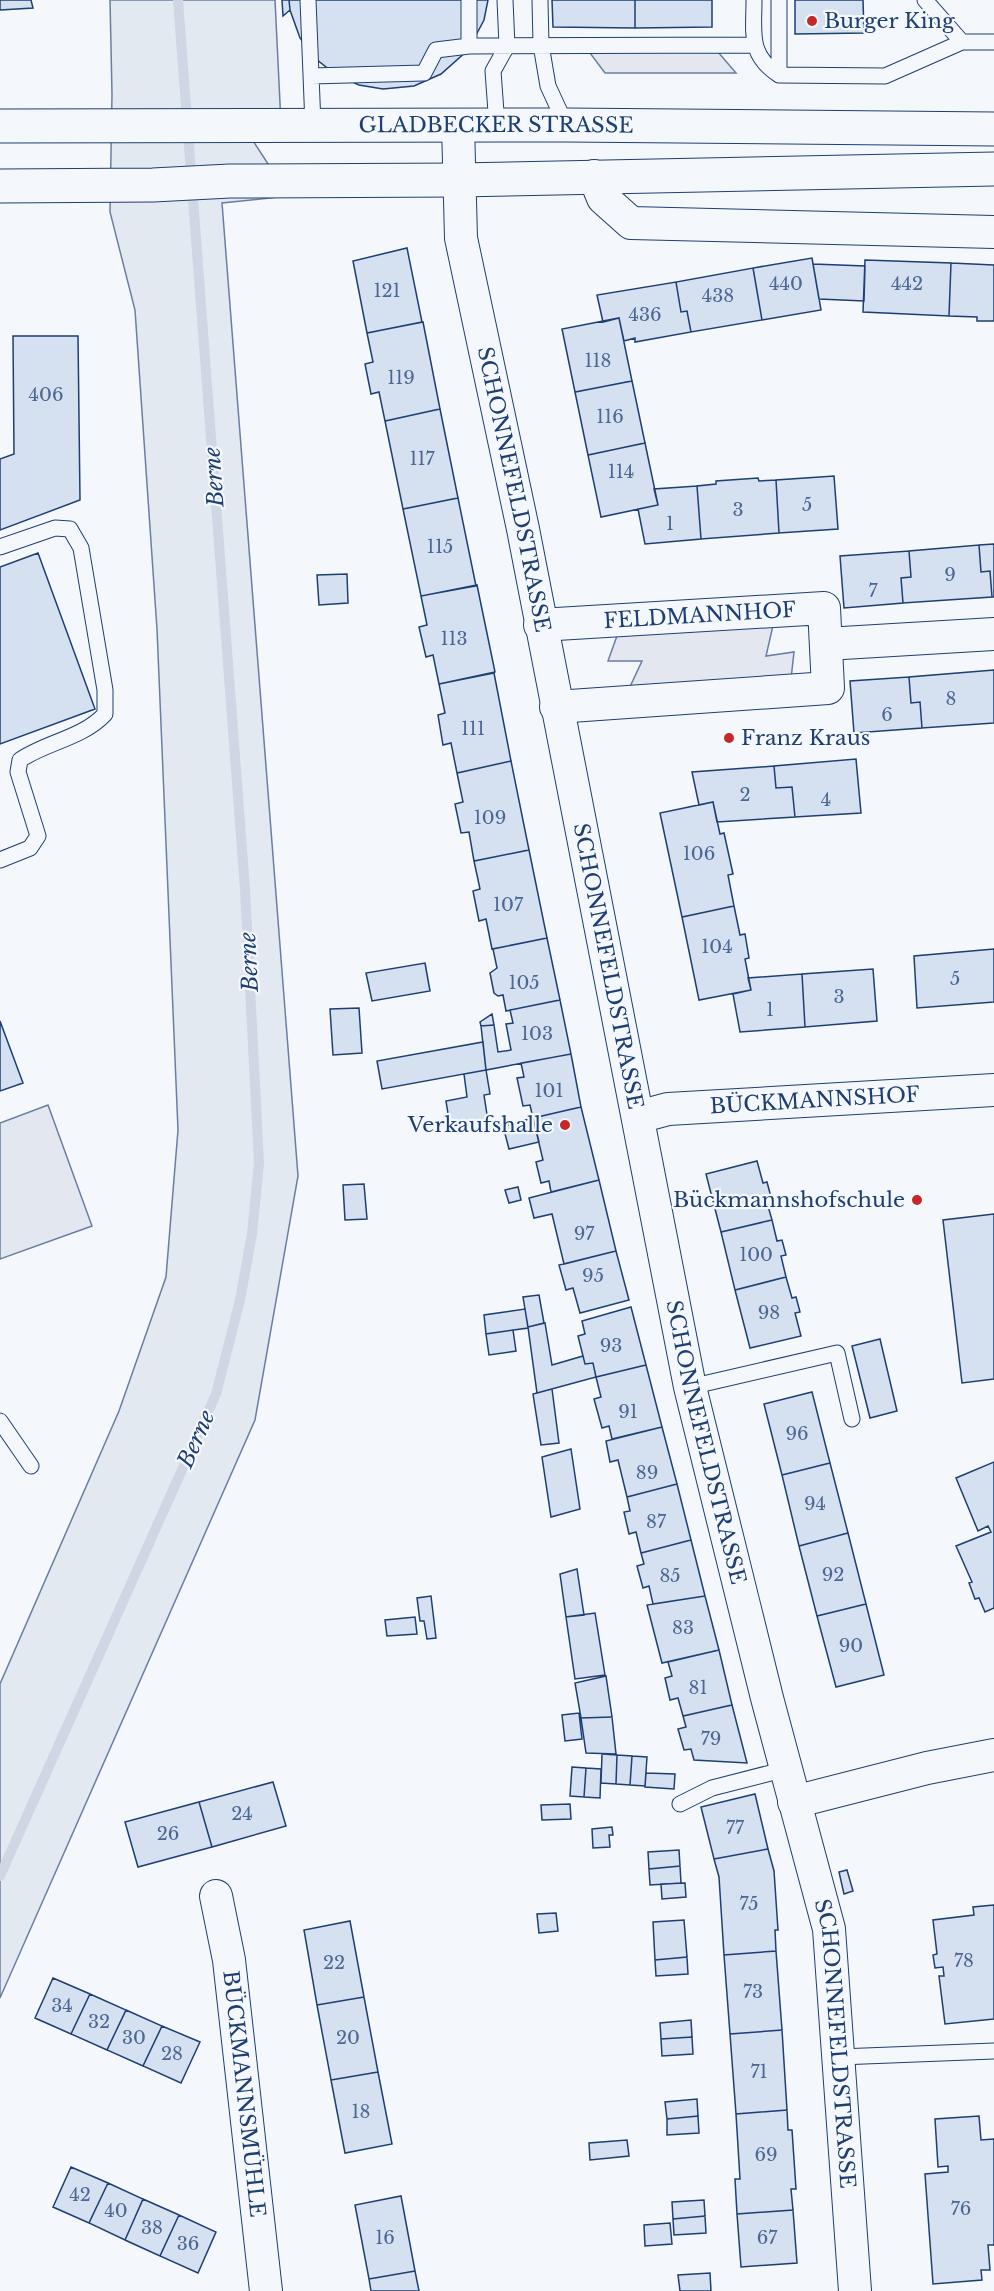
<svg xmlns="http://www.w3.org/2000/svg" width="994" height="2291" viewBox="0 0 994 2291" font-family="'Libre Baskerville',serif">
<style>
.green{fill:#e3e9f0;stroke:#687fa3;stroke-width:1.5}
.parking{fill:#e3e8f0;stroke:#687fa3;stroke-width:1.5}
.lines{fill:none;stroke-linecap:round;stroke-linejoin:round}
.stream{stroke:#cfd7e4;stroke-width:10}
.building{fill:#d5e0f0;stroke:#1d3f73;stroke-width:1.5}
.lane-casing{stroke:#1d3f73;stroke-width:17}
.street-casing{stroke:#1d3f73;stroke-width:34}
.primary-casing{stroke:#1d3f73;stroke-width:35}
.lane{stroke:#f4f7fb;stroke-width:15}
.street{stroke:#f4f7fb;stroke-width:32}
.primary{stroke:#f4f7fb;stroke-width:33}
.poi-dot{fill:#c62828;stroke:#f4f7fb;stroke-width:2}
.labels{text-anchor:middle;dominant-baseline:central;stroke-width:4.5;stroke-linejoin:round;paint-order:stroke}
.number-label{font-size:18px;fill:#4b6792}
.poi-label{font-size:21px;fill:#1d3f73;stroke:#f4f7fb;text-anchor:start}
.street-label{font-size:21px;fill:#1d3f73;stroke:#f4f7fb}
.water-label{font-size:22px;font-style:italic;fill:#1d3f73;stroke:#f4f7fb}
</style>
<rect width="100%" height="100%" fill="#f4f7fb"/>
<path class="green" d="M 110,0 L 275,0 L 281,124 L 244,127 L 289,196 L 222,203 L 298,1176 L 255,1420 L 0,1998 L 0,1684 L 119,1411 L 166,1277 L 178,1130 L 157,629 L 135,310 L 110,212 L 112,94 Z"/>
<path class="parking" d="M 584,45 L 712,45 L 736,73 L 605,73 Z
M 774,621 L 766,656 L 794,652 L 791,679 L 628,691 L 642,661 L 608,661 L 618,633 Z
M 48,1105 L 92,1226 L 0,1259 L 0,1123 Z"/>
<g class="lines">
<path class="stream" d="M 0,1876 L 216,1394 L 240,1300 L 252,1234 L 259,1163 L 245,889 L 178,0"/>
</g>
<path class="building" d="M 0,0 L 31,0 L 33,8 L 0,10 Z
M 282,0 L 289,0 L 290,10 L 283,16 Z
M 289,0 L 488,0 L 484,20 L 468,50 L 441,74 L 414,86 L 383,89 L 359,85 L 335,74 L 316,59 L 300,38 L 290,10 Z
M 552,0 L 635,0 L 635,28 L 553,27 Z
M 635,0 L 712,0 L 712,27 L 635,28 Z
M 795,0 L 863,0 L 864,33 L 795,34 Z
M 407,248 L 422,322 L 367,333 L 353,261 Z
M 812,258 L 821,310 L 762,320 L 753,268 Z
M 865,260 L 951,263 L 949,316 L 863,312 Z
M 951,263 L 994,265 L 994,321 L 977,321 L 977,317 L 949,316 Z
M 813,264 L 865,266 L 864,301 L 819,299 Z
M 753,268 L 762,320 L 691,332 L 687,311 L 681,312 L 676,282 Z
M 676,282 L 681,312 L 687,311 L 691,332 L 635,342 L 635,338 L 624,341 L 619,318 L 603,322 L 597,295 Z
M 619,318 L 632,381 L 575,392 L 562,329 Z
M 423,322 L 440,409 L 385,421 L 379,392 L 371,394 L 365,364 L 373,362 L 367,333 Z
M 13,336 L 78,336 L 80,500 L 0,530 L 0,459 L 14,454 Z
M 632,381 L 645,443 L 588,455 L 575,392 Z
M 440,409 L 458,498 L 403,509 L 385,421 Z
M 645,443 L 658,505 L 601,517 L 588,455 Z
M 834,476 L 838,529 L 779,533 L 776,480 Z
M 758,478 L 759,481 L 776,480 L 779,533 L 701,539 L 697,486 L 716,484 L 716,481 Z
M 697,486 L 701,539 L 645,544 L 638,509 L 658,505 L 654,489 Z
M 458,498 L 476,586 L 421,596 L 403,509 Z
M 994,544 L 994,597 L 992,597 L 990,571 L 981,572 L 979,545 Z
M 979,545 L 981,572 L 990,571 L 992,597 L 903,603 L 901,578 L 911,577 L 909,551 Z
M 909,551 L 911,577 L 901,578 L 903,603 L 844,608 L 840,556 Z
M 38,553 L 95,709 L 0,744 L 0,567 Z
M 347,574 L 348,603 L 319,605 L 317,575 Z
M 477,585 L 495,672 L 439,684 L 433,655 L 426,657 L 419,627 L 427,625 L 421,596 Z
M 994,670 L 994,723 L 922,728 L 920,702 L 911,703 L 909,677 Z
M 494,673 L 511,761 L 457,773 L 451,743 L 443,745 L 438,715 L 445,713 L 439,684 Z
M 909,677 L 911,703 L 920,702 L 922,728 L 854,733 L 850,681 Z
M 856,759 L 861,813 L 795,817 L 792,787 L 776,788 L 774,766 Z
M 511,761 L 529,850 L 474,861 L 469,832 L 461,833 L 455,804 L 463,802 L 457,773 Z
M 774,766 L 776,788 L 792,787 L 795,817 L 717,822 L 713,802 L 699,805 L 692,772 Z
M 713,802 L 720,834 L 724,833 L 733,874 L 728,875 L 734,906 L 682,917 L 660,813 Z
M 529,850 L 547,938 L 492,949 L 486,919 L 479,921 L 473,891 L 480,889 L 474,861 Z
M 734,906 L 740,935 L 745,934 L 749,958 L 745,959 L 751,990 L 699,1000 L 682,917 Z
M 547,938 L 560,1000 L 506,1011 L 503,995 L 498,996 L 494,993 L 490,973 L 497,968 L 493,949 Z
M 994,949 L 994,1002 L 917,1008 L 914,956 Z
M 425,963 L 430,991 L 372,1001 L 366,973 Z
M 873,969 L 877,1021 L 805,1027 L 802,974 Z
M 802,974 L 805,1027 L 740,1032 L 733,994 L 751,990 L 748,978 Z
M 560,1000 L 571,1054 L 486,1070 L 481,1026 L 494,1025 L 498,1052 L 511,1050 L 506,1024 L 513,1023 L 510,1010 Z
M 359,1008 L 362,1053 L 333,1055 L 330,1009 Z
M 492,1014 L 494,1025 L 481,1026 L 480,1022 Z
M 0,1021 L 23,1083 L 0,1091 Z
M 483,1042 L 486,1070 L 382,1089 L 377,1061 Z
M 571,1054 L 581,1107 L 533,1118 L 530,1105 L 523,1106 L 517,1078 L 524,1077 L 521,1063 Z
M 486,1070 L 490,1094 L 484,1095 L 488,1121 L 450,1126 L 446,1101 L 467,1097 L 464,1074 Z
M 581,1107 L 599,1180 L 551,1192 L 549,1181 L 541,1183 L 536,1162 L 543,1160 L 533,1118 Z
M 533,1118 L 539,1142 L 509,1149 L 503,1126 Z
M 757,1161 L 763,1183 L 767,1182 L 771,1197 L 766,1199 L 772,1220 L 721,1232 L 706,1174 Z
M 599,1180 L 616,1251 L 564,1264 L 552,1214 L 534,1218 L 529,1198 Z
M 364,1184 L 367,1219 L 345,1220 L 343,1185 Z
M 518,1187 L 521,1200 L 509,1203 L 505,1190 Z
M 994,1214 L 994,1379 L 962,1383 L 943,1220 Z
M 772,1220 L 777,1241 L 782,1240 L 786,1255 L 781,1256 L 786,1277 L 735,1290 L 721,1232 Z
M 616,1251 L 629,1300 L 580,1313 L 573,1288 L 566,1290 L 559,1265 Z
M 786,1277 L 792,1298 L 796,1297 L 800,1312 L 795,1313 L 801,1336 L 750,1348 L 735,1290 Z
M 539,1295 L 544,1323 L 528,1327 L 523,1297 Z
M 631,1307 L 646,1365 L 596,1377 L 593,1363 L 585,1364 L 578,1336 L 585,1334 L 582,1321 Z
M 525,1309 L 528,1328 L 486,1334 L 484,1315 Z
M 545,1323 L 552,1365 L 583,1356 L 585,1364 L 593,1363 L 596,1377 L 537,1393 L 528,1327 Z
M 513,1330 L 516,1351 L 489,1355 L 486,1334 Z
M 880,1339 L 897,1411 L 870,1418 L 852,1346 Z
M 646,1365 L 662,1427 L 612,1439 L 609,1426 L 602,1428 L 594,1399 L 601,1397 L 596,1377 Z
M 552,1389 L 559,1443 L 541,1445 L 533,1394 Z
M 812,1392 L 830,1463 L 782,1475 L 764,1404 Z
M 662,1427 L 677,1484 L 627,1497 L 618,1460 L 610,1462 L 606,1441 Z
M 571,1449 L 580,1509 L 551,1517 L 542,1457 Z
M 994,1462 L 994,1608 L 985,1612 L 979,1598 L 975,1599 L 969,1583 L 972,1582 L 956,1546 L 991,1532 L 988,1526 L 978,1531 L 956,1478 Z
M 830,1463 L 848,1533 L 799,1546 L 782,1475 Z
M 677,1484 L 691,1540 L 641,1553 L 636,1532 L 629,1534 L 624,1512 L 630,1511 L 627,1497 Z
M 848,1533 L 866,1604 L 817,1616 L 799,1546 Z
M 691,1540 L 705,1596 L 653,1604 L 649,1586 L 643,1588 L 637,1566 L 644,1564 L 641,1553 Z
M 577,1569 L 584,1615 L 566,1617 L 560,1574 Z
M 431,1596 L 436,1638 L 427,1639 L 424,1621 L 420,1621 L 417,1598 Z
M 705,1596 L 719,1650 L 662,1663 L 647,1605 Z
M 866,1604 L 884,1675 L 836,1687 L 817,1616 Z
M 595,1613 L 605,1675 L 575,1679 L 566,1617 Z
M 415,1617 L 417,1634 L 387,1636 L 385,1620 Z
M 719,1650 L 732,1705 L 683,1716 L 678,1698 L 670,1700 L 665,1678 L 672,1676 L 668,1662 Z
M 606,1676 L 612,1717 L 581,1718 L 575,1683 Z
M 732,1705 L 747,1763 L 694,1760 L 691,1749 L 684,1750 L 678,1729 L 686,1727 L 683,1716 Z
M 579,1713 L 582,1739 L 565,1741 L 562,1715 Z
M 612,1717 L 616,1754 L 586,1753 L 581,1718 Z
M 602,1754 L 617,1755 L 616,1784 L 601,1783 Z
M 617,1755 L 632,1756 L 630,1785 L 616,1784 Z
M 632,1756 L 647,1757 L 645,1786 L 630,1785 Z
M 572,1767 L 586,1768 L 584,1797 L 570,1796 Z
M 586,1768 L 601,1769 L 600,1798 L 584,1797 Z
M 646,1773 L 675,1774 L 674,1789 L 645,1787 Z
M 273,1782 L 286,1826 L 212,1847 L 199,1802 Z
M 755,1794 L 768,1849 L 714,1859 L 701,1807 Z
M 199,1802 L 212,1847 L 138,1867 L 125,1822 Z
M 570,1804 L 571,1819 L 542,1820 L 541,1805 Z
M 612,1827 L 613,1835 L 609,1835 L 610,1847 L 593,1848 L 592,1829 Z
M 768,1849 L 774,1871 L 778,1930 L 775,1930 L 776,1951 L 724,1955 L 719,1877 L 714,1859 Z
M 679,1850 L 680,1866 L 649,1869 L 648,1852 Z
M 680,1866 L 681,1883 L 650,1885 L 649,1869 Z
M 847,1870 L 853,1891 L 844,1894 L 839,1872 Z
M 685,1883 L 686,1897 L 662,1899 L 661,1884 Z
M 994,1905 L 994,2019 L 945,2024 L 939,1976 L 944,1976 L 943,1967 L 935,1968 L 933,1955 L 937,1954 L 933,1920 L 974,1915 L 973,1907 Z
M 556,1913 L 558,1931 L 539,1933 L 537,1914 Z
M 684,1920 L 687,1957 L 655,1960 L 653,1922 Z
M 350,1921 L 364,1997 L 317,2005 L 304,1930 Z
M 776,1951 L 782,2030 L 730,2034 L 724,1955 Z
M 687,1957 L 688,1974 L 656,1976 L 655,1960 Z
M 53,1978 L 90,1994 L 71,2034 L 35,2018 Z
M 90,1994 L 126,2010 L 107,2050 L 71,2034 Z
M 364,1997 L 378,2072 L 331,2080 L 317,2005 Z
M 126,2010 L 162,2026 L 143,2066 L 107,2050 Z
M 691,2020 L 692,2037 L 661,2039 L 660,2023 Z
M 162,2026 L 200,2042 L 181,2083 L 143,2066 Z
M 782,2030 L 787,2110 L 736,2114 L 730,2034 Z
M 692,2037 L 693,2054 L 662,2056 L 661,2039 Z
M 378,2072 L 392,2144 L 345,2153 L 331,2080 Z
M 697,2099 L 698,2116 L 667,2119 L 665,2102 Z
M 787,2110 L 788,2130 L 792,2130 L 796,2189 L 791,2189 L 793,2210 L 737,2214 L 735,2179 L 740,2179 L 736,2114 Z
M 698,2116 L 699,2133 L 667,2135 L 667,2119 Z
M 979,2116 L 981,2140 L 994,2139 L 994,2245 L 988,2245 L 990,2270 L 981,2270 L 982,2280 L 933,2284 L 925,2174 L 948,2172 L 948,2166 L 938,2167 L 935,2119 Z
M 627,2140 L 629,2156 L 590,2160 L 589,2143 Z
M 71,2167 L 108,2183 L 89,2223 L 53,2207 Z
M 108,2183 L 143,2199 L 125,2240 L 89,2223 Z
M 401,2196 L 415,2271 L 369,2279 L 355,2205 Z
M 143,2199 L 179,2215 L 160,2256 L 125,2240 Z
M 704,2200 L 705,2216 L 673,2219 L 672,2202 Z
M 793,2210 L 797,2263 L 741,2267 L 737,2214 Z
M 179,2215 L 216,2232 L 198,2273 L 160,2256 Z
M 705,2216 L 706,2233 L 674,2235 L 673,2219 Z
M 670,2223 L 672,2244 L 645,2246 L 644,2225 Z
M 415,2271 L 419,2291 L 371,2291 L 369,2279 Z
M 710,2273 L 711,2291 L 680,2291 L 678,2275 Z"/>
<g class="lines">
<g class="lane-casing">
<path id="lane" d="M 308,0 L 313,125
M 540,0 L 541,45 L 548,86 L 566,125
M 754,0 C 754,33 748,55 779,75 L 885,76 L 962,42 L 994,42
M 779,0 L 779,75
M 925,0 L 962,42
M 469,46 L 469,0
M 311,76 L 424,73 L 436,50 L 469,46 L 754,45
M 497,126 L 493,71 L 507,46 L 505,0
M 0,547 L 55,528 L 70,529 L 81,548 L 105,690 L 105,714 C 83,738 46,742 20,760 L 18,772 L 38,836 L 30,848 L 0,860
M 690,1387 L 837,1353 L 852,1419
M 0,1421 L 31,1466
M 680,1804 L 712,1788 L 786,1769
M 839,2057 L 994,2051"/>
</g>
<g class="street-casing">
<g id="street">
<path id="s1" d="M 458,125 L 461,238 L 523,529 L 690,1387 L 767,1698 L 829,1929 L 855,2291"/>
<path d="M 594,176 L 603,198 L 631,223 L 994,232"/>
<path id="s2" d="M 540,625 L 824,608 L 828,688 L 556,707"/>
<path d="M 826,644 L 994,634"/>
<path id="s3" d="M 638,1117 L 668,1109 L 994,1090"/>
<path d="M 794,1802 L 927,1768 L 994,1755"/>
<path id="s4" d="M 216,1896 L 229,1960 L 266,2291"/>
</g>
</g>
<g class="primary-casing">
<g id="primary">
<path id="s5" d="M 0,126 L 566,125 L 994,129"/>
<path d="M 0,186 L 153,185 L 230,181 L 459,180 L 994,169"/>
</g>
</g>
<use href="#lane" class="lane"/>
<use href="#street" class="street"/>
<use href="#primary" class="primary"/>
</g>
<g class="poi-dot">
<circle cx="812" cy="21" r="6"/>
<circle cx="729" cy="738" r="6"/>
<circle cx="565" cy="1125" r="6"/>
<circle cx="917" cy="1200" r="6"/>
</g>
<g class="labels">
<g class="number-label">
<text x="786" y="284">440</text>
<text x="907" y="284">442</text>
<text x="387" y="291">121</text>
<text x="718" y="296">438</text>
<text x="645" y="315">436</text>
<text x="598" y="361">118</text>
<text x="401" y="378">119</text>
<text x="46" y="395">406</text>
<text x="610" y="417">116</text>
<text x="422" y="459">117</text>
<text x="621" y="472">114</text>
<text x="807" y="505">5</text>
<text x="738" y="510">3</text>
<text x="670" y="524">1</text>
<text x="440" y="547">115</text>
<text x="950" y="575">9</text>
<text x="873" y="591">7</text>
<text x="454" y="639">113</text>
<text x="951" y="699">8</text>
<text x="887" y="715">6</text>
<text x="473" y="729">111</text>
<text x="745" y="795">2</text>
<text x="826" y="800">4</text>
<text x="490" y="818">109</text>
<text x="699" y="854">106</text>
<text x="508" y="905">107</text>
<text x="717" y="947">104</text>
<text x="955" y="979">5</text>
<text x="524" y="983">105</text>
<text x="839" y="997">3</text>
<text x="770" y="1010">1</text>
<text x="537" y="1034">103</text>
<text x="549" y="1091">101</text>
<text x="584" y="1234">97</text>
<text x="756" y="1255">100</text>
<text x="593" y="1276">95</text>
<text x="769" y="1313">98</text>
<text x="611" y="1346">93</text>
<text x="628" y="1412">91</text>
<text x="797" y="1434">96</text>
<text x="647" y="1473">89</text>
<text x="815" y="1504">94</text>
<text x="656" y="1522">87</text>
<text x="833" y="1575">92</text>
<text x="670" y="1576">85</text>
<text x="683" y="1628">83</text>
<text x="851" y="1646">90</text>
<text x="698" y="1688">81</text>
<text x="711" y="1739">79</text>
<text x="242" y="1814">24</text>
<text x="735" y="1828">77</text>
<text x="168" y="1834">26</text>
<text x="749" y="1904">75</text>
<text x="964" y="1961">78</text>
<text x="334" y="1963">22</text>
<text x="753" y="1992">73</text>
<text x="62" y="2006">34</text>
<text x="99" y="2022">32</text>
<text x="134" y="2038">30</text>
<text x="348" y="2038">20</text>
<text x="172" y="2054">28</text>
<text x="759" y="2072">71</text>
<text x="361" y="2112">18</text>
<text x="766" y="2155">69</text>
<text x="80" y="2195">42</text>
<text x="961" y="2209">76</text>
<text x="116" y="2211">40</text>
<text x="152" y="2228">38</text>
<text x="385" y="2238">16</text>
<text x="767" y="2238">67</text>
<text x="188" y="2244">36</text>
</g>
<g class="poi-label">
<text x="824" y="21">Burger King</text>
<text x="741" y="738">Franz Kraus</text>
<text x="553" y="1125" text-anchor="end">Verkaufshalle</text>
<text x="905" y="1200" text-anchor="end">Bückmannshofschule</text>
</g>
<g class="street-label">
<text stroke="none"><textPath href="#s5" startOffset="496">GLADBECKER STRASSE</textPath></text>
<text stroke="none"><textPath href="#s1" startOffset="370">SCHONNEFELDSTRASSE</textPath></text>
<text stroke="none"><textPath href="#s2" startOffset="160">FELDMANNHOF</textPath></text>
<text stroke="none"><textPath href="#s1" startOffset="856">SCHONNEFELDSTRASSE</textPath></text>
<text stroke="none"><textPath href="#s3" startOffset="178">BÜCKMANNSHOF</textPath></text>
<text stroke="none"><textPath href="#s1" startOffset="1342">SCHONNEFELDSTRASSE</textPath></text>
<text stroke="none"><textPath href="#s1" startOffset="1959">SCHONNEFELDSTRASSE</textPath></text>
<text stroke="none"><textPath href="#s4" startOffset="200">BÜCKMANNSMÜHLE</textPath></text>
</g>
<g class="water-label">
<text transform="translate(214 477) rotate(-94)">Berne</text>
<text transform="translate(249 962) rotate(-93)">Berne</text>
<text transform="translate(196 1439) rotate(-66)">Berne</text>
</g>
</g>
</svg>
